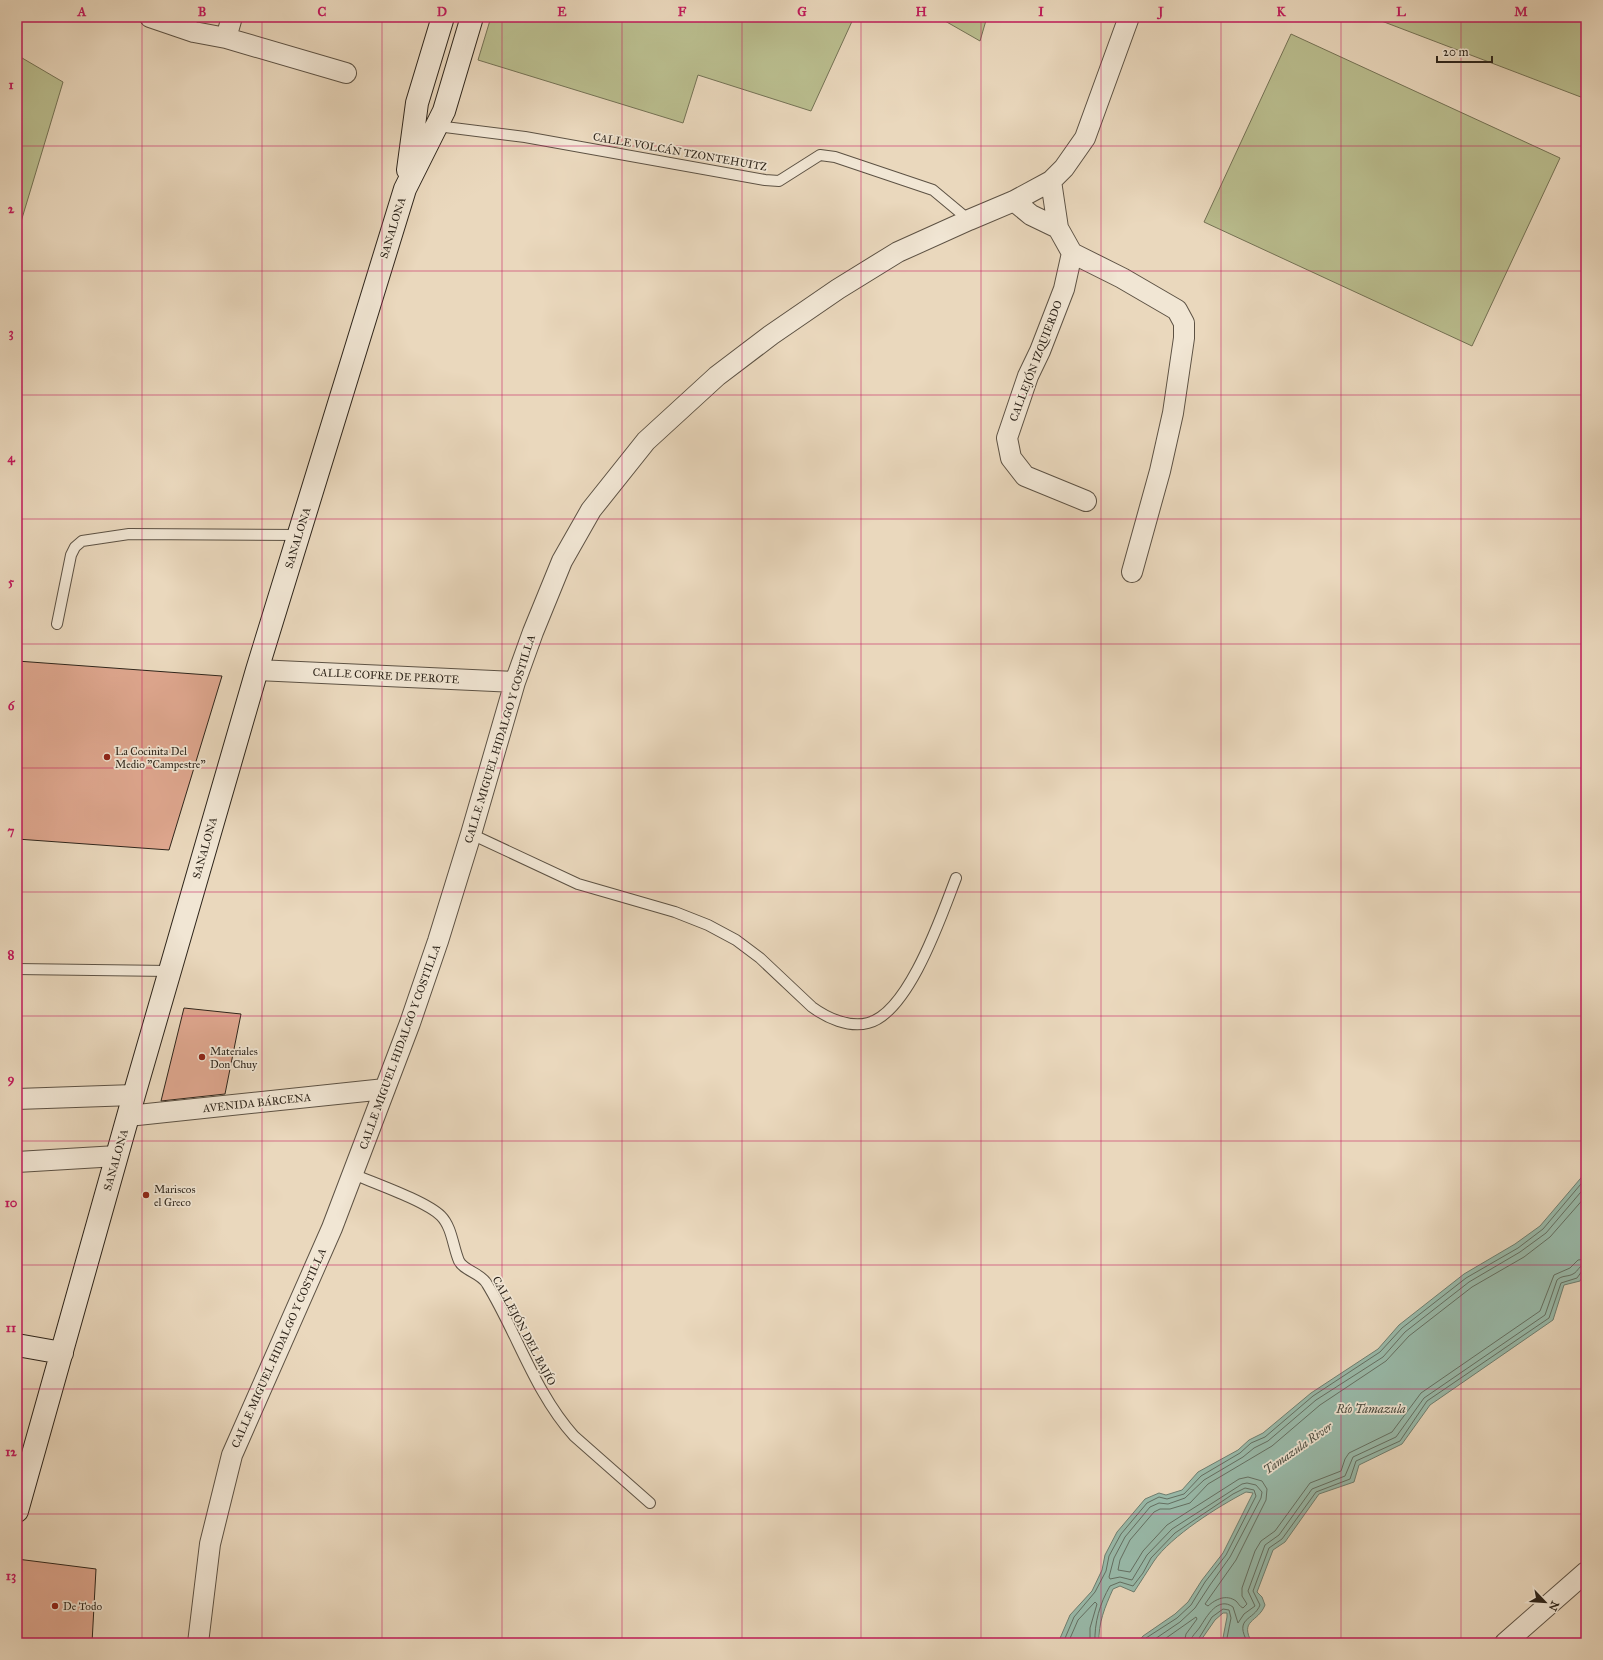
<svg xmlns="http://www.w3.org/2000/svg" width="1603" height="1660" viewBox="0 0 1603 1660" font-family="'IM FELL Great Primer',serif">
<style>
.green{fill:#babe8f;stroke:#747255}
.water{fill:#99bbab;stroke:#6e7f71}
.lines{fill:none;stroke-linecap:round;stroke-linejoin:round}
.shore{stroke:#647063;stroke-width:1}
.building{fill:#dfa78f;stroke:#2e251b}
.lane-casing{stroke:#5d5244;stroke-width:12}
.street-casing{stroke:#5d5244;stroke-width:22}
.secondary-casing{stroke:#2e251b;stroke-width:24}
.lane{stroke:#f1e6d4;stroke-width:10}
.street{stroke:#f1e6d4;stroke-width:20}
.secondary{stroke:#f1e6d4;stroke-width:22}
.grid{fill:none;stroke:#c2185b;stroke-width:1;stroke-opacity:0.55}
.poi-dot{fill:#8f2418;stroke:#f1e6d4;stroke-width:1.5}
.labels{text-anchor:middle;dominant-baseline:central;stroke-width:3.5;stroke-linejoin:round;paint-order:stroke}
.street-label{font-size:11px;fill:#2e251b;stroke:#f1e6d4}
.poi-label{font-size:11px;fill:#2e251b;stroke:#f1e6d4;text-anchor:start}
.water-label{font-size:12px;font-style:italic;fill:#494a3f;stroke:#f1e6d4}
.neatline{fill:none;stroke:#c2185b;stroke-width:1.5}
.grid-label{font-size:13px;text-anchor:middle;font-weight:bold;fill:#c2185b}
</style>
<rect width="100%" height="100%" fill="#ead8bd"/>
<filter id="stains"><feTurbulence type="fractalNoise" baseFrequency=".005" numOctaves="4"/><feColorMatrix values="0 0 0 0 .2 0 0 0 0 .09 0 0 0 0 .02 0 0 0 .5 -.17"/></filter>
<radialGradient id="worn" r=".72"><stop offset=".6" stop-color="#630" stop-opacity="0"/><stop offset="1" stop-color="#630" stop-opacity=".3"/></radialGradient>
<path class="green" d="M 491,17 L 854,17 L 811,111 L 698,75 L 683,123 L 478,60 Z
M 938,17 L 987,17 L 980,41 Z
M 1371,17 L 1586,17 L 1586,99 Z
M 1291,34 L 1560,158 L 1472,346 L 1204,222 Z
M 17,55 L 63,82 L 17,235 Z"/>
<path class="water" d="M 1586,1172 L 1586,1271 L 1580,1281 L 1564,1285 L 1553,1320 L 1430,1405 L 1402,1444 L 1359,1465 L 1354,1482 L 1319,1494 L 1285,1542 L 1273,1550 L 1257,1592 L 1262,1597 L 1265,1605 C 1258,1623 1239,1619 1252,1643 L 1222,1643 L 1227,1617 L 1227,1613 L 1223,1613 L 1215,1620 L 1199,1643 L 1137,1643 L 1143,1636 L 1175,1614 L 1188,1602 L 1202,1580 L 1223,1553 L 1253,1493 L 1246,1492 C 1219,1506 1171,1536 1154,1561 C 1147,1571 1141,1582 1134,1592 L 1120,1586 L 1113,1589 C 1105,1607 1098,1623 1099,1643 L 1058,1643 L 1070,1615 L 1092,1591 L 1102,1570 L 1105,1555 L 1117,1532 L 1145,1499 L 1159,1493 L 1166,1495 L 1182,1490 L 1198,1472 L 1238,1450 L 1249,1440 L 1263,1433 L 1311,1393 L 1378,1349 L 1399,1325 L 1464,1274 L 1515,1244 L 1540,1226 Z"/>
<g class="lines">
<path class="shore" d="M 1586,1196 L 1550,1237 L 1524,1257 L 1472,1287 L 1409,1336 L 1386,1361 L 1320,1405 L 1272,1446 L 1208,1484 L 1190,1503 L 1170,1509 L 1160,1509 L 1154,1512 L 1130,1540 L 1120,1560 L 1118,1570 L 1130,1572 L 1143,1551 L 1167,1525 L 1239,1479 L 1248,1477 L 1262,1481 L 1267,1489 L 1266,1500 L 1236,1560 L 1205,1604 L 1208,1606 C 1216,1599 1226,1594 1236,1601 C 1239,1604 1239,1606 1243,1608 L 1247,1604 L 1242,1596 L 1242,1588 L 1255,1551 L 1261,1541 L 1275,1531 L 1310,1483 L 1341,1471 L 1345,1459 L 1349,1453 L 1392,1432 L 1421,1393 L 1540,1311 L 1554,1275 L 1570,1268 L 1578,1260 L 1586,1259
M 1063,1643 L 1074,1617 L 1095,1592 L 1106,1571 L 1109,1556 L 1121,1534 L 1147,1503 L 1159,1497 L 1167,1499 L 1184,1494 L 1201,1476 L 1240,1453 L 1251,1443 L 1265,1437 L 1313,1396 L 1380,1352 L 1402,1328 L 1466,1278 L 1518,1248 L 1543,1229 L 1586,1178
M 1068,1643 L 1078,1620 L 1095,1602 L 1097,1604 L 1090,1628 L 1090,1643
M 1095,1643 C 1094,1623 1100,1603 1110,1586 L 1120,1582 L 1133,1586 L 1143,1573 L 1151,1558 L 1175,1533 L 1233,1494 L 1245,1488 L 1254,1490 L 1256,1496 L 1226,1555 L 1205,1582 L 1191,1605 L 1177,1618 L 1146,1638 L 1142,1643
M 1149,1643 L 1180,1622 L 1195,1608 L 1210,1585 L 1230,1557 L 1261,1498 L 1262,1492 L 1256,1485 L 1247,1483 L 1242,1484 L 1172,1529 L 1147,1555 L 1132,1580 L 1120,1577 L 1110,1579 L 1109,1577 L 1114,1558 L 1125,1537 L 1150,1507 L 1159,1503 L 1168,1504 L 1185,1498 L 1204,1480 L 1243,1457 L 1254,1448 L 1268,1441 L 1316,1400 L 1383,1357 L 1405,1332 L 1469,1282 L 1520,1252 L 1546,1233 L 1586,1186
M 1159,1643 L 1196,1617 L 1197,1619 L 1186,1634 L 1184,1643
M 1190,1643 C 1191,1636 1196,1633 1200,1627 C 1207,1616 1218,1596 1233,1607 L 1238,1623 L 1244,1614 L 1255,1606 L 1248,1591 L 1265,1545 L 1279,1535 L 1312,1489 L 1345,1476 L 1353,1457 L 1396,1437 L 1424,1398 L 1545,1315 L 1557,1280 C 1562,1275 1568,1277 1573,1274 C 1579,1271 1578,1265 1586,1265
M 1196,1643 L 1212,1617 L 1223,1609 L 1229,1610 L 1231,1618 L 1226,1643
M 1248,1643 C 1233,1617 1254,1621 1260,1605 L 1253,1591 L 1269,1548 L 1282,1539 L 1316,1492 L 1350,1479 L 1356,1461 L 1400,1441 L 1427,1401 L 1549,1318 L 1561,1283 L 1577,1278 L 1582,1271 L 1586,1270"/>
</g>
<path class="building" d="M 17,661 L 222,676 L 169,850 L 17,839 Z
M 184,1008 L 241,1014 L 225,1094 L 161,1101 Z
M 17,1559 L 96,1569 L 92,1643 L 17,1643 Z"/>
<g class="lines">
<g class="lane-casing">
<path id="lane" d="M 437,126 L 525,137 L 765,180 L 779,181 L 820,155 L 835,157 L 933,190 L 969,220
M 57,624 L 71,555 L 75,547 L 82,541 L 129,534 L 299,535
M 471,834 L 578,884 L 675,912 L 708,925 L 736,940 L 760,958 L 812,1007 C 827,1018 849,1028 868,1023 C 909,1013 942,914 956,878
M 17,969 L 169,971
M 353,1174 C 374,1183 426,1201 441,1216 C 452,1227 453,1247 459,1261 C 464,1271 481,1273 487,1284 C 517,1333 535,1393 574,1436 L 650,1503"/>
</g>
<g class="street-casing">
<path id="street" d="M 150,17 L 194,32 L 226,38 L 346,73
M 226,38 L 232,17
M 1051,181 L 1058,228 L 1072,253 L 1064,289 L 1040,351 L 1028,376 L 1007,438 L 1011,458 L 1025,476 L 1086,501
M 1014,201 L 1031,215 L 1058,228
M 1072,253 L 1122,278 L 1177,310 L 1184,323 L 1184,338 L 1173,413 L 1160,471 L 1132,572
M 257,670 L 515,682
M 17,1099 L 134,1095
M 128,1116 L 385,1089
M 17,1162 L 117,1156
M 198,1643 L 210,1544 L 232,1455 L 332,1228 L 410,1023 L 438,941 L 471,834 L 515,682 L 533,632 L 562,561 L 591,510 L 646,441 L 717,376 L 771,335 L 838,289 L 898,252 L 969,220 L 1014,201 L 1051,181 L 1064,168 L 1085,138 L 1129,17
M 1505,1643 L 1586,1572"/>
</g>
<g class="secondary-casing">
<path id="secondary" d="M 408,170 L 417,103 L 443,17
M 17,1345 L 62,1353
M 17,1511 L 134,1095 L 257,670 L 405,189 L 444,111 L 472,17"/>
</g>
<use href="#lane" class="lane"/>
<use href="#street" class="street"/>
<use href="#secondary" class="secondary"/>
</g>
<path class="grid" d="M 142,17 L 142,1643M 262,17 L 262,1643M 382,17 L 382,1643M 502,17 L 502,1643M 622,17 L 622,1643M 742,17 L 742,1643M 861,17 L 861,1643M 981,17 L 981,1643M 1101,17 L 1101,1643M 1221,17 L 1221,1643M 1341,17 L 1341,1643M 1461,17 L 1461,1643M 17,146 L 1586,146M 17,271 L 1586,271M 17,395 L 1586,395M 17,519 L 1586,519M 17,644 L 1586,644M 17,768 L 1586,768M 17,892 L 1586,892M 17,1016 L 1586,1016M 17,1141 L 1586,1141M 17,1265 L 1586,1265M 17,1389 L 1586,1389M 17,1514 L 1586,1514"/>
<g class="poi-dot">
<circle cx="107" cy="757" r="4"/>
<circle cx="202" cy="1057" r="4"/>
<circle cx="146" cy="1195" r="4"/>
<circle cx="55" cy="1606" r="4"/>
</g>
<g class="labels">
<g class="street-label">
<text transform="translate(680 152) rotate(10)">CALLE VOLCÁN TZONTEHUITZ</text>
<text transform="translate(393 228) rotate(-73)">SANALONA</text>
<text transform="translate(1036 361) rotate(-69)">CALLEJÓN IZQUIERDO</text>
<text transform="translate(298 538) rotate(-73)">SANALONA</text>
<text transform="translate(386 676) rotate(3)">CALLE COFRE DE PEROTE</text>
<text transform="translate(500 739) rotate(-73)">CALLE MIGUEL HIDALGO Y COSTILLA</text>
<text transform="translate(205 848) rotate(-74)">SANALONA</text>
<text transform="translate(400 1047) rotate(-70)">CALLE MIGUEL HIDALGO Y COSTILLA</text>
<text transform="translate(257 1103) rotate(-6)">AVENIDA BÁRCENA</text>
<text transform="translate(116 1160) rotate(-74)">SANALONA</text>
<text transform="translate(524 1331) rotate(62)">CALLEJÓN DEL BAJÍO</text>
<text transform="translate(279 1348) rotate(-66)">CALLE MIGUEL HIDALGO Y COSTILLA</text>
</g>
<g class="poi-label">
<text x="115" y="751">La Cocinita Del<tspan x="115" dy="13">Medio "Campestre"</tspan></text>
<text x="210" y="1051">Materiales<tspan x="210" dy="13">Don Chuy</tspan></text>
<text x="154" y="1189">Mariscos<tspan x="154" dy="13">el Greco</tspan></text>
<text x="63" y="1606">De Todo</text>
</g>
<g class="water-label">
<text x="1371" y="1409">Río Tamazula</text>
<text transform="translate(1298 1448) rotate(-35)">Tamazula River</text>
</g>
</g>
<rect width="1603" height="1660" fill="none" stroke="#ead8bd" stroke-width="44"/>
<g transform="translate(1545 1602) rotate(115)" stroke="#f1e6d4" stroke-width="3" paint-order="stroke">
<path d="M0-3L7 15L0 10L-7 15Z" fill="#2e251b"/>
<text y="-6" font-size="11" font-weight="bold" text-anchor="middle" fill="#2e251b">N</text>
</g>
<path d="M1437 56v6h55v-6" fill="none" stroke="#2e251b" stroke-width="2"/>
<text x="1443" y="56" font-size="12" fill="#2e251b" stroke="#f1e6d4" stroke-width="3" paint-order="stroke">20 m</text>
<rect x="22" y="22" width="1559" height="1616" class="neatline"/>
<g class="grid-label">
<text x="82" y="16">A</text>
<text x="202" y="16">B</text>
<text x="322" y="16">C</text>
<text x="442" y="16">D</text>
<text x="562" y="16">E</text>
<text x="682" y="16">F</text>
<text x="802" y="16">G</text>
<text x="921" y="16">H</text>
<text x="1041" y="16">I</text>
<text x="1161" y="16">J</text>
<text x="1281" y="16">K</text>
<text x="1401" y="16">L</text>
<text x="1521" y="16">M</text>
<text x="11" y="89">1</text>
<text x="11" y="213">2</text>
<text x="11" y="337">3</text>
<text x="11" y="462">4</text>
<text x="11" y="586">5</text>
<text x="11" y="710">6</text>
<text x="11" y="835">7</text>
<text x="11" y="959">8</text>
<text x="11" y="1083">9</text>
<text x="11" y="1207">10</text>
<text x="11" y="1332">11</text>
<text x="11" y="1456">12</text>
<text x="11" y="1580">13</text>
</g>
<rect width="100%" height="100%" filter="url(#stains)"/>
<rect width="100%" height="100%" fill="url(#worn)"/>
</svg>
